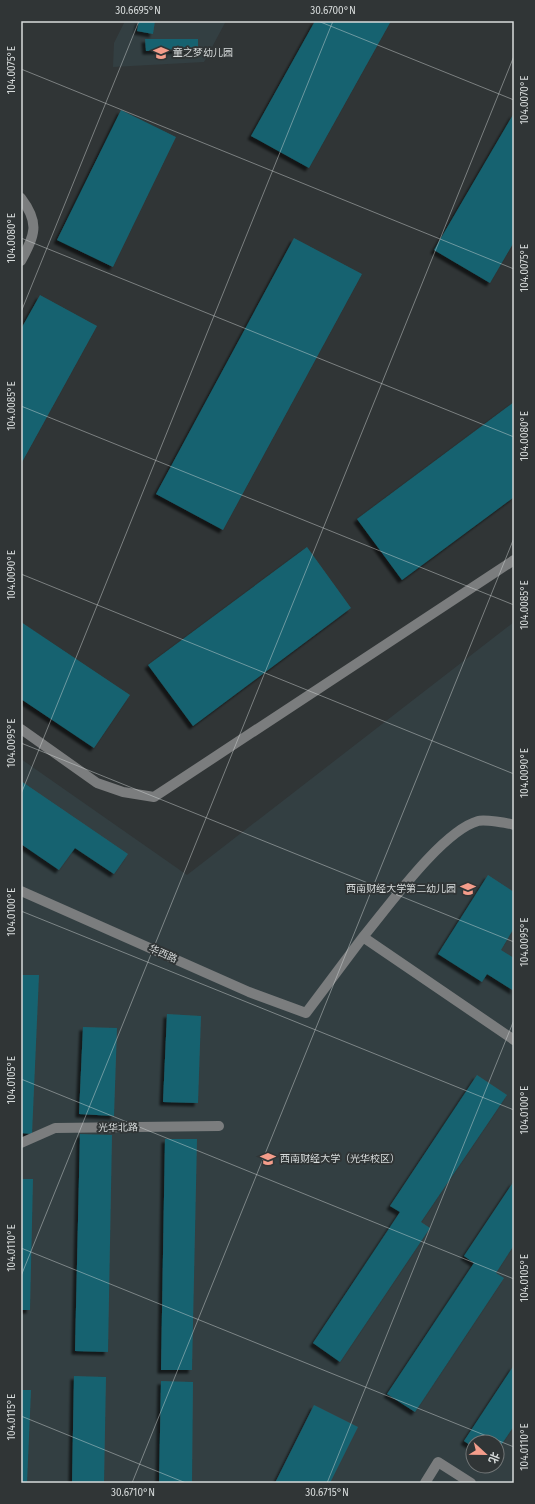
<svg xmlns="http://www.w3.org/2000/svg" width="535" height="1504" viewBox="0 0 535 1504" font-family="'Fira Sans','Noto Sans SC',sans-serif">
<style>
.built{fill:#333f42;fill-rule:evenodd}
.building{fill:#19626f;filter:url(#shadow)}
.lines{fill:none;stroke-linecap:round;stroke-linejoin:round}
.minor{stroke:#7b7d7e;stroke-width:10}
.ticks{fill:none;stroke:#d7dbdb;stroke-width:1;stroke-opacity:0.45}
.labels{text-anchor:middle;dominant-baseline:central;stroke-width:4;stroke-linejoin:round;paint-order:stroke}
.poi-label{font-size:10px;fill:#d7dbdb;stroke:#303536;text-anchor:start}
.street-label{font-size:10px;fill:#d7dbdb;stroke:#303536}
.neatline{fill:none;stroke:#d7dbdb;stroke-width:1.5}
.ticks-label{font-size:10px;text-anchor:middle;fill:#d7dbdb}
</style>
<defs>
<filter id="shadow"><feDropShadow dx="-3.5" dy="3.5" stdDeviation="1" flood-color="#0009"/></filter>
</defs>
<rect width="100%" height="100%" fill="#303536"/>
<path class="built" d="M 125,21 L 226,21 L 204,62 L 113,67 L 114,43 Z
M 514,622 L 514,1483 L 21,1483 L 21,759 L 187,875 ZM 473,1442 L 497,1442 L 497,1466 L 473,1466 Z"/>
<path class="building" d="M 139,21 L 155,21 L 153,34 L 137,31 Z
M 315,21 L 391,21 L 309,168 L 251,136 Z
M 145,39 L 198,39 L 198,50 L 146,51 Z
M 121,110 L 176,137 L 113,267 L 57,240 Z
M 514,113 L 514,242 L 490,283 L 434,250 Z
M 294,238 L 362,274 L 223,530 L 156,494 Z
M 40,295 L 97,326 L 21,464 L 21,329 Z
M 514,402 L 514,497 L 402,580 L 357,519 Z
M 307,547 L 351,608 L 193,726 L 148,665 Z
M 21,622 L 130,695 L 94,748 L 21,699 Z
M 21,781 L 128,854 L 114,874 L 75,848 L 59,870 L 21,844 Z
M 488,875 L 514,892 L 514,928 L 501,950 L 514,958 L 514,991 L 487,974 L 482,982 L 438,954 Z
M 21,975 L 39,975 L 32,1134 L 21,1133 Z
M 167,1014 L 201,1016 L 198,1103 L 163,1102 Z
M 83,1027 L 117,1028 L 114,1116 L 79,1114 Z
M 477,1075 L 507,1095 L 421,1222 L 430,1228 L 340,1362 L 313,1343 L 400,1212 L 390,1206 Z
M 80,1134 L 112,1135 L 108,1352 L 75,1351 Z
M 165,1139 L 197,1139 L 192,1370 L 161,1370 Z
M 21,1179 L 33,1179 L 30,1310 L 21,1310 Z
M 514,1181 L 514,1245 L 496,1273 L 504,1278 L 415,1412 L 387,1394 L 474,1263 L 464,1256 Z
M 514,1365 L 514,1426 L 497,1451 L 497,1442 L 473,1442 L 473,1447 L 464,1441 Z
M 74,1376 L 106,1377 L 104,1483 L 72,1483 Z
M 161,1381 L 193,1382 L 192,1483 L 159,1483 Z
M 21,1390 L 31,1390 L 27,1483 L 21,1483 Z
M 314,1405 L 358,1427 L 330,1483 L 275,1483 Z"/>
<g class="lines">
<path class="minor" d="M 21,198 C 40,223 35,235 21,261
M 21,729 L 97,783 L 123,792 L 154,797 L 514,560
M 21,891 L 249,992 L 306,1013 L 363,937 L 514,1040
M 363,937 C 388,907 442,831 478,821 C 484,819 508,823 514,825
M 21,1143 L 55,1128 L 219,1126
M 425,1483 L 438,1462 L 471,1483"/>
</g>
<path class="ticks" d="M 318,21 L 514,100M 21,69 L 514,269M 21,238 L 514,437M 21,312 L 139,21M 21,406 L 514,605M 21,574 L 514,774M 21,743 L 514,942M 21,794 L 333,21M 21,911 L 514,1110M 21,1079 L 514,1279M 21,1248 L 514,1447M 21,1276 L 514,56M 21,1416 L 186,1483M 132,1483 L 514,538M 327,1483 L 514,1020"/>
<defs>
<g id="school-bare" transform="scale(1.2)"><path d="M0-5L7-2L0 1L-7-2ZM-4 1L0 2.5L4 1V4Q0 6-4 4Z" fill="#f49d8b" stroke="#303536" stroke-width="2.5" paint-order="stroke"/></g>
<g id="university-bare" transform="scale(1.2)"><path d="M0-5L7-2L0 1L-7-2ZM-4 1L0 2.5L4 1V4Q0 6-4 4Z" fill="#f49d8b" stroke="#303536" stroke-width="2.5" paint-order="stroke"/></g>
</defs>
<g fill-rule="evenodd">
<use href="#school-bare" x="161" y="53"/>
<use href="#school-bare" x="468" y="889"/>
<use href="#university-bare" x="268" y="1159"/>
</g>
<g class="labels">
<g class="poi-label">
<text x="173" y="53">童之梦幼儿园</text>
<text x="456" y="889" text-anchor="end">西南财经大学第二幼儿园</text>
<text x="280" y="1159">西南财经大学（光华校区）</text>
</g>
<g class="street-label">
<text transform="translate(163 954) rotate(24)">华西路</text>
<text transform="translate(118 1128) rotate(-1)">光华北路</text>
</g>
</g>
<rect width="535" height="1504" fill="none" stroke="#303536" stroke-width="44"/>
<g transform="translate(485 1454) rotate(112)"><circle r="19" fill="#303536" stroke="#737778"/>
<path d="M0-3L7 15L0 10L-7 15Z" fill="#f49d8b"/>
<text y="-6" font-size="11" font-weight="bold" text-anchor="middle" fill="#d7dbdb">北</text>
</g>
<rect x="22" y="22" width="491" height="1460" class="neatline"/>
<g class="ticks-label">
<text x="138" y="14">30.6695°N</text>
<text x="333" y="14">30.6700°N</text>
<text transform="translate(11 70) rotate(-90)" y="4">104.0075°E</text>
<text transform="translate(524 100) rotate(-90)" y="4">104.0070°E</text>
<text transform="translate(11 238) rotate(-90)" y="4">104.0080°E</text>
<text transform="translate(524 268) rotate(-90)" y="4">104.0075°E</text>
<text transform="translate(11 406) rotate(-90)" y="4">104.0085°E</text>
<text transform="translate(524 436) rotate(-90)" y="4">104.0080°E</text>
<text transform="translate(11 575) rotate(-90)" y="4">104.0090°E</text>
<text transform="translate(524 605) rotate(-90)" y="4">104.0085°E</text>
<text transform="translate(11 743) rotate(-90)" y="4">104.0095°E</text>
<text transform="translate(524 773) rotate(-90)" y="4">104.0090°E</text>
<text transform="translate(11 912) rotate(-90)" y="4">104.0100°E</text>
<text transform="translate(524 942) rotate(-90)" y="4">104.0095°E</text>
<text transform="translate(11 1080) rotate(-90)" y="4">104.0105°E</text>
<text transform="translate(524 1110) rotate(-90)" y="4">104.0100°E</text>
<text transform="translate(11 1248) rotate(-90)" y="4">104.0110°E</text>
<text transform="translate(524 1278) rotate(-90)" y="4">104.0105°E</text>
<text transform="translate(11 1417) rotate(-90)" y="4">104.0115°E</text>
<text transform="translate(524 1447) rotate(-90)" y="4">104.0110°E</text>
<text x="133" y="1496">30.6710°N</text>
<text x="327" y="1496">30.6715°N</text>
</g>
</svg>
